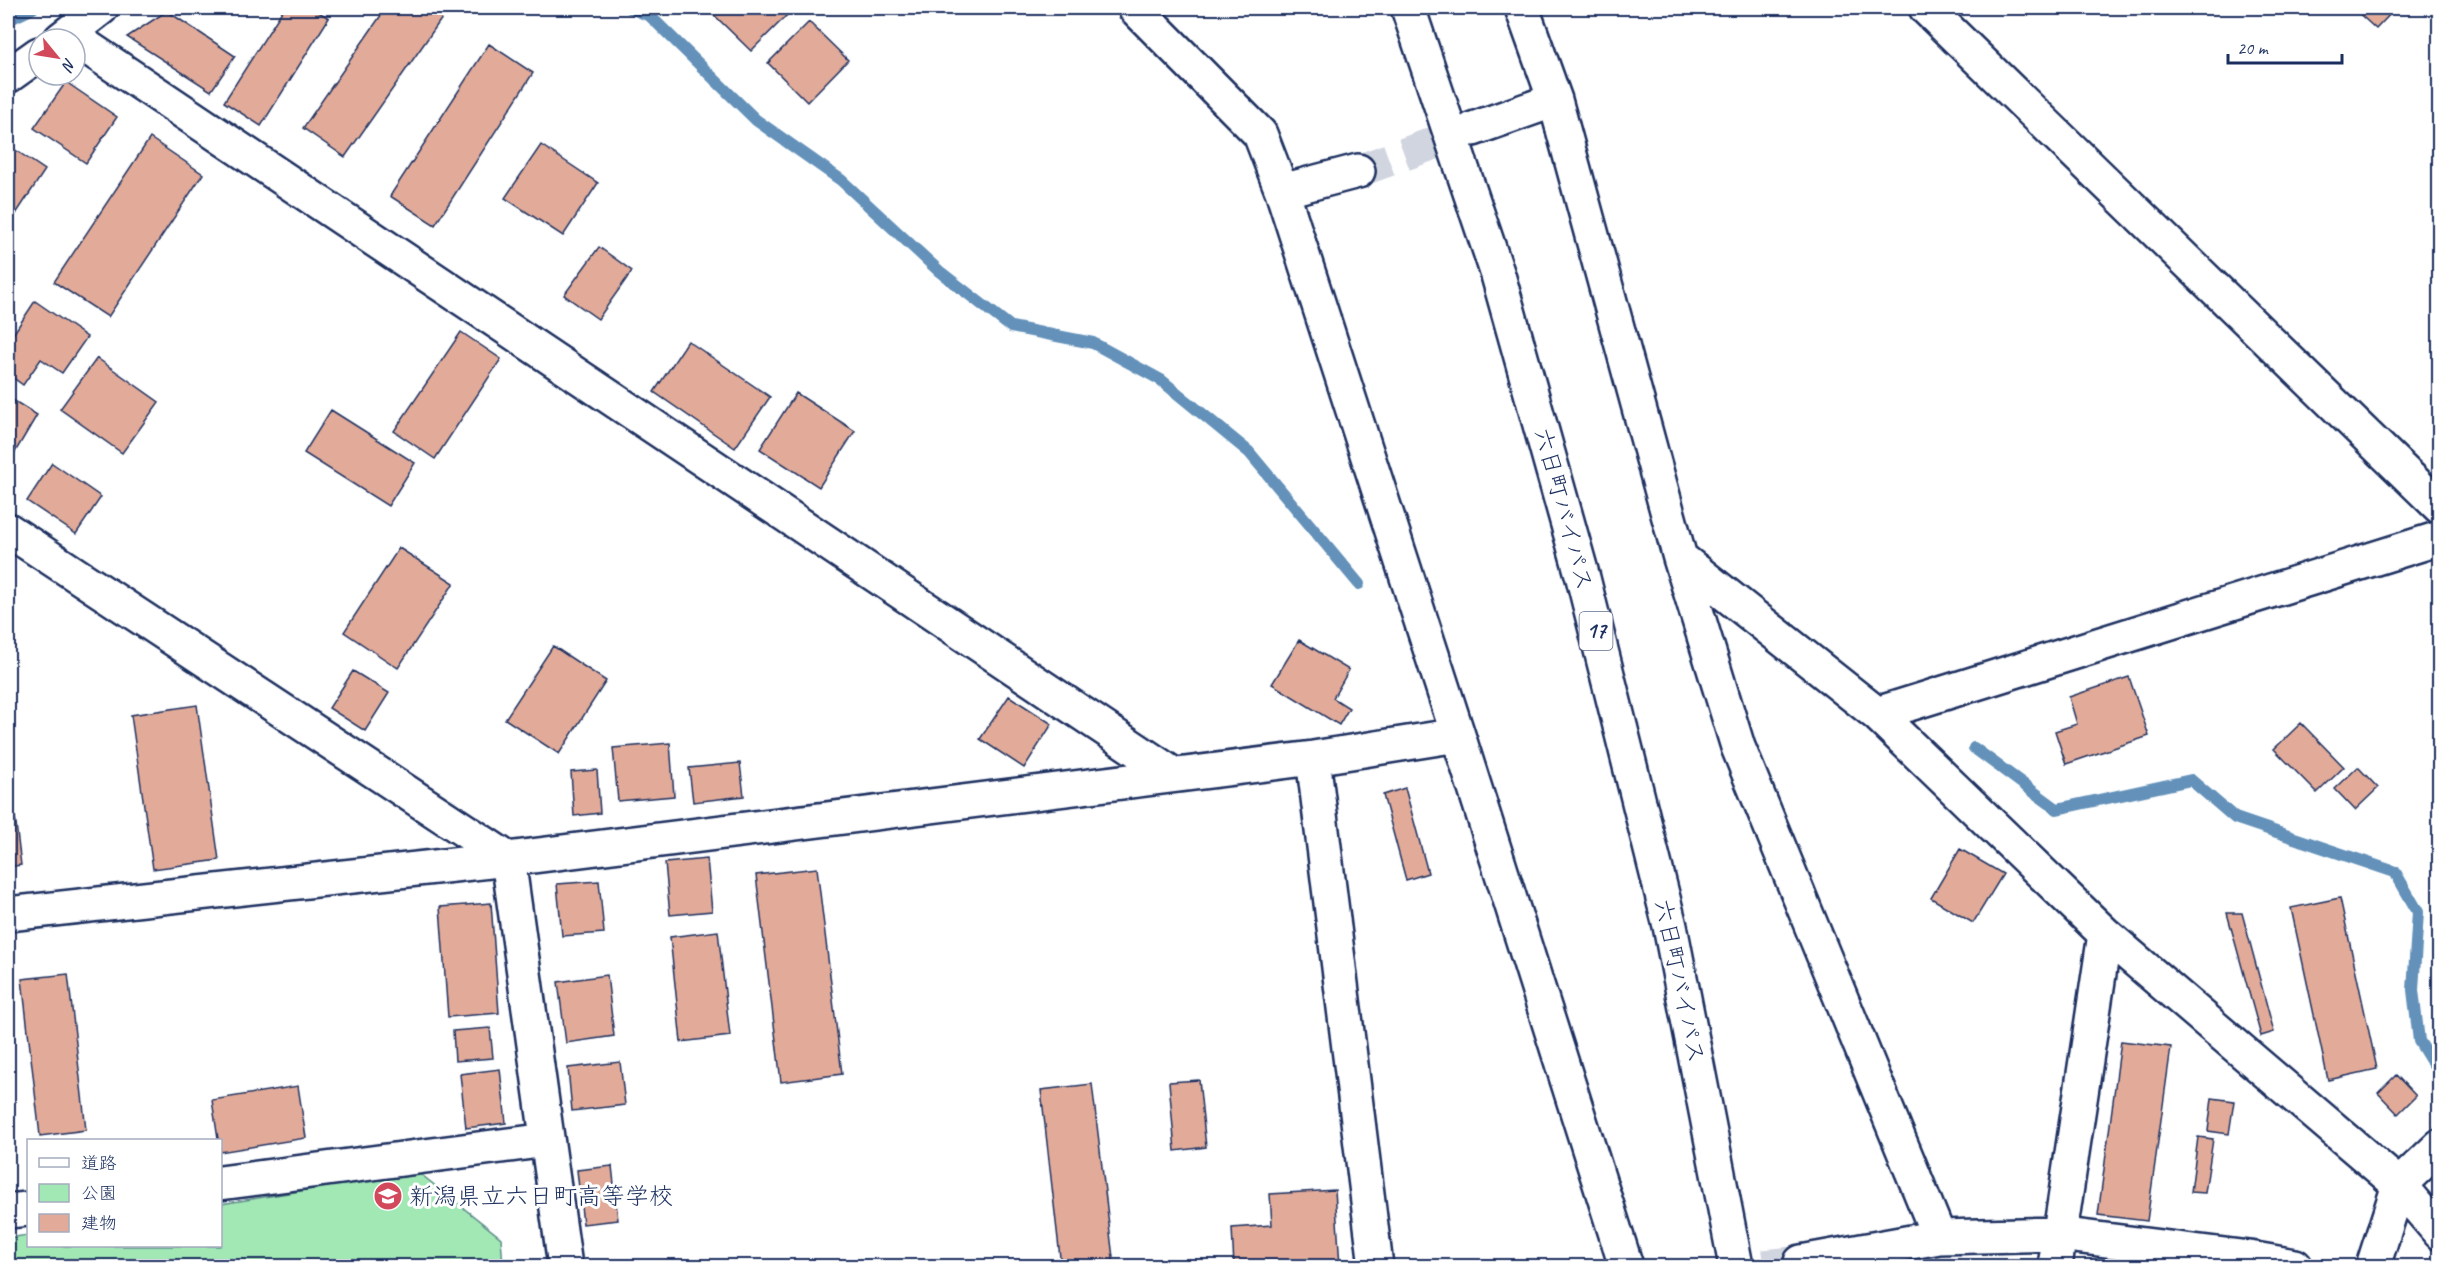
<svg xmlns="http://www.w3.org/2000/svg" width="2447" height="1274" viewBox="0 0 2447 1274" font-family="Caveat,'Klee One',sans-serif">
<style>
.green{fill:#a2e8b5;stroke:#5e8c8a;stroke-width:1.5}
.lines{fill:none;stroke-linecap:round;stroke-linejoin:round}
.stream{stroke:#6491b9;stroke-width:12}
.building{fill:#e2ab99;stroke:#1b2f5e;stroke-width:1.5}
.minor-tunnel{stroke:#d1d5df;stroke-width:33;stroke-dasharray:33 16;stroke-linecap:butt}
.minor-casing{stroke:#1b2f5e;stroke-width:38}
.highway-casing{stroke:#1b2f5e;stroke-width:38}
.minor{stroke:#fff;stroke-width:33}
.highway{stroke:#fff;stroke-width:33}
.labels{text-anchor:middle;dominant-baseline:central;stroke-width:6;stroke-linejoin:round;paint-order:stroke}
.shield{fill:#fff;stroke:#5f6d8e;stroke-width:1.5}
.shield-label{font-size:22px;font-weight:bold;fill:#1b2f5e}
.street-label{font-size:24px;fill:#1b2f5e;stroke:#fff}
.poi-label{font-size:24px;fill:#1b2f5e;stroke:#fff;text-anchor:start}
</style>
<rect width="100%" height="100%" fill="#fff"/>
<filter id="ink" filterUnits="userSpaceOnUse"><feTurbulence type="fractalNoise" baseFrequency=".0167" numOctaves="2"/><feDisplacementMap in="SourceGraphic" scale="12" xChannelSelector="R" yChannelSelector="G"/><feConvolveMatrix kernelMatrix="1 2 1 2 8 2 1 2 1" color-interpolation-filters="sRGB"/></filter>
<g filter="url(#ink)">
<path class="green" d="M 418,1172 L 501,1238 L 503,1266 L 8,1266 L 8,1238 L 28,1235 L 28,1246 L 220,1246 L 221,1204 Z"/>
<g class="lines">
<path class="stream" d="M 630,8 L 650,16 L 756,120 L 841,180 L 939,271 L 1011,327 L 1093,343 L 1161,380 L 1249,452 L 1359,584
M 8,20 L 33,8
M 1974,748 L 2057,809 L 2191,780 L 2235,818 L 2395,872 L 2418,912 L 2413,990 L 2419,1041 L 2440,1075"/>
</g>
<path class="building" d="M 284,8 L 312,8 L 329,18 L 261,126 L 224,102 Z
M 386,8 L 449,8 L 345,157 L 303,128 Z
M 716,8 L 789,8 L 792,10 L 751,51 L 711,12 Z
M 2353,8 L 2396,8 L 2376,29 Z
M 167,11 L 235,56 L 211,91 L 127,37 Z
M 809,22 L 848,60 L 807,102 L 768,63 Z
M 489,44 L 533,73 L 435,225 L 390,196 Z
M 66,82 L 117,117 L 86,163 L 34,128 Z
M 150,138 L 203,174 L 108,317 L 54,282 Z
M 8,145 L 45,170 L 8,226 Z
M 541,145 L 598,183 L 563,236 L 505,198 Z
M 599,247 L 632,271 L 598,319 L 564,295 Z
M 8,289 L 14,294 L 8,303 Z
M 35,301 L 87,337 L 62,373 L 41,359 L 23,385 L 8,374 L 8,342 Z
M 461,332 L 501,359 L 435,459 L 394,431 Z
M 688,341 L 770,397 L 735,448 L 654,392 Z
M 97,358 L 159,402 L 122,453 L 60,409 Z
M 796,393 L 855,431 L 819,487 L 760,449 Z
M 8,397 L 37,415 L 8,464 Z
M 331,410 L 415,463 L 388,506 L 304,453 Z
M 52,463 L 101,497 L 76,534 L 27,501 Z
M 399,548 L 454,583 L 398,668 L 344,632 Z
M 1299,640 L 1349,670 L 1333,698 L 1349,708 L 1339,725 L 1272,684 Z
M 553,646 L 606,681 L 559,754 L 505,719 Z
M 353,671 L 389,693 L 365,731 L 329,708 Z
M 2129,677 L 2149,736 L 2066,764 L 2055,731 L 2077,724 L 2069,697 Z
M 1009,696 L 1052,724 L 1024,768 L 980,739 Z
M 197,705 L 219,860 L 153,869 L 131,715 Z
M 2301,723 L 2344,767 L 2317,793 L 2274,749 Z
M 670,743 L 674,796 L 618,801 L 613,748 Z
M 740,763 L 744,796 L 693,802 L 689,768 Z
M 2358,767 L 2378,788 L 2355,810 L 2335,789 Z
M 597,770 L 600,813 L 574,816 L 571,772 Z
M 1405,788 L 1428,873 L 1406,880 L 1383,795 Z
M 14,808 L 21,865 L 8,867 L 8,809 Z
M 1960,849 L 2003,874 L 1973,923 L 1931,898 Z
M 707,859 L 712,911 L 670,915 L 665,863 Z
M 817,868 L 842,1074 L 781,1082 L 756,875 Z
M 599,881 L 604,933 L 562,936 L 557,884 Z
M 2340,898 L 2377,1069 L 2328,1080 L 2291,908 Z
M 491,903 L 499,1013 L 448,1017 L 440,907 Z
M 2227,913 L 2242,913 L 2274,1032 L 2261,1036 Z
M 718,931 L 730,1036 L 681,1042 L 670,937 Z
M 68,974 L 86,1130 L 40,1136 L 22,979 Z
M 607,975 L 614,1036 L 566,1043 L 558,982 Z
M 490,1028 L 493,1058 L 455,1061 L 453,1031 Z
M 2121,1041 L 2171,1047 L 2147,1221 L 2098,1215 Z
M 620,1062 L 625,1105 L 572,1111 L 568,1068 Z
M 500,1069 L 506,1123 L 466,1128 L 460,1074 Z
M 2396,1075 L 2416,1096 L 2398,1114 L 2378,1093 Z
M 1199,1080 L 1206,1147 L 1175,1151 L 1169,1082 Z
M 1092,1084 L 1114,1266 L 1061,1266 L 1041,1090 Z
M 298,1086 L 306,1138 L 220,1152 L 212,1100 Z
M 2212,1098 L 2234,1101 L 2229,1134 L 2208,1131 Z
M 2198,1137 L 2213,1139 L 2205,1193 L 2191,1192 Z
M 612,1166 L 618,1220 L 583,1224 L 577,1170 Z
M 1335,1190 L 1340,1266 L 1234,1266 L 1232,1228 L 1272,1225 L 1270,1194 Z
M 2440,1257 L 2440,1266 L 2418,1266 Z"/>
<g class="lines">
<path class="minor-tunnel" d="M 1358,171 L 1473,129
M 1764,1266 L 1801,1262"/>
<g class="minor-casing">
<path id="minor" d="M 1135,8 L 1260,134 L 1282,191 L 1458,735 L 1626,1266
M 1522,8 L 1555,100 L 1680,558 L 1738,747 L 1939,1237
M 1926,8 L 2440,507
M 61,39 L 101,8
M 75,39 L 1174,775
M 8,76 L 39,54
M 1473,129 L 1555,100
M 1282,191 L 1358,171
M 8,530 L 508,859 L 565,1266
M 1680,558 L 1877,714 L 2105,934 L 2399,1185 L 2440,1233
M 1877,714 L 2440,538
M 1313,758 L 1376,1266
M 8,914 L 508,859 L 1313,758 L 1458,735
M 220,1183 L 547,1140
M 8,1211 L 28,1209
M 1801,1262 L 1939,1237 L 2058,1234 L 2249,1258 L 2295,1266
M 2055,1266 L 2105,934
M 2373,1266 L 2399,1185 L 2440,1146"/>
</g>
<g class="highway-casing">
<path id="highway" d="M 1408,8 L 1498,275 L 1583,578 L 1670,926 L 1736,1266"/>
</g>
<use href="#minor" class="minor"/>
<use href="#highway" class="highway"/>
</g>
</g>
<defs>
<g id="school-disc" transform="scale(1.5)"><circle r="9.5" fill="#d1495b" stroke="#fff"/><path d="M0-5L7-2L0 1L-7-2ZM-4 1L0 2.5L4 1V4Q0 6-4 4Z" fill="#fff"/></g>
</defs>
<g fill-rule="evenodd">
<use href="#school-disc" x="388" y="1196"/>
</g>
<g class="labels">
<rect class="shield" x="1579.5" y="612" width="33" height="38" rx="4.5"/>
<g class="shield-label">
<text x="1596" y="631">17</text>
</g>
<g class="street-label">
<text transform="translate(1564 509) rotate(75)">六日町バイパス</text>
<text transform="translate(1680 981) rotate(78)">六日町バイパス</text>
</g>
<g class="poi-label">
<text x="409" y="1196">新潟県立六日町高等学校</text>
</g>
</g>
<rect width="2447" height="1274" fill="none" stroke="#fff" stroke-width="30"/>
<rect x="15" y="15" width="2417" height="1244" fill="none" stroke="#1b2f5e" stroke-width="2" filter="url(#ink)"/>
<rect x="27" y="1139" width="195" height="108" fill="#ffffff" stroke="#a4acbf" stroke-width="1.5"/>
<rect x="39" y="1158" width="30" height="9" fill="#ffffff" stroke="#a4acbf" stroke-width="1.5"/>
<text x="81" y="1169" font-size="18" fill="#1b2f5e">道路</text>
<rect x="39" y="1184" width="30" height="18" fill="#a2e8b5" stroke="#a4acbf" stroke-width="1.5"/>
<text x="81" y="1199" font-size="18" fill="#1b2f5e">公園</text>
<rect x="39" y="1214" width="30" height="18" fill="#e2ab99" stroke="#a4acbf" stroke-width="1.5"/>
<text x="81" y="1229" font-size="18" fill="#1b2f5e">建物</text>
<g transform="translate(57 57) rotate(120)"><circle r="28" fill="#ffffff" stroke="#a4acbf" stroke-width="1.5"/>
<path d="M0-4.5L10 22L0 15L-10 22Z" fill="#d1495b"/>
<text y="-9" font-size="16" font-weight="bold" text-anchor="middle" fill="#1b2f5e">N</text>
</g>
<path d="M2228 54v9h114v-9" fill="none" stroke="#1b2f5e" stroke-width="3"/>
<text x="2237" y="54" font-size="18" fill="#1b2f5e" stroke="#ffffff" stroke-width="4.5" paint-order="stroke">20 m</text>
</svg>
